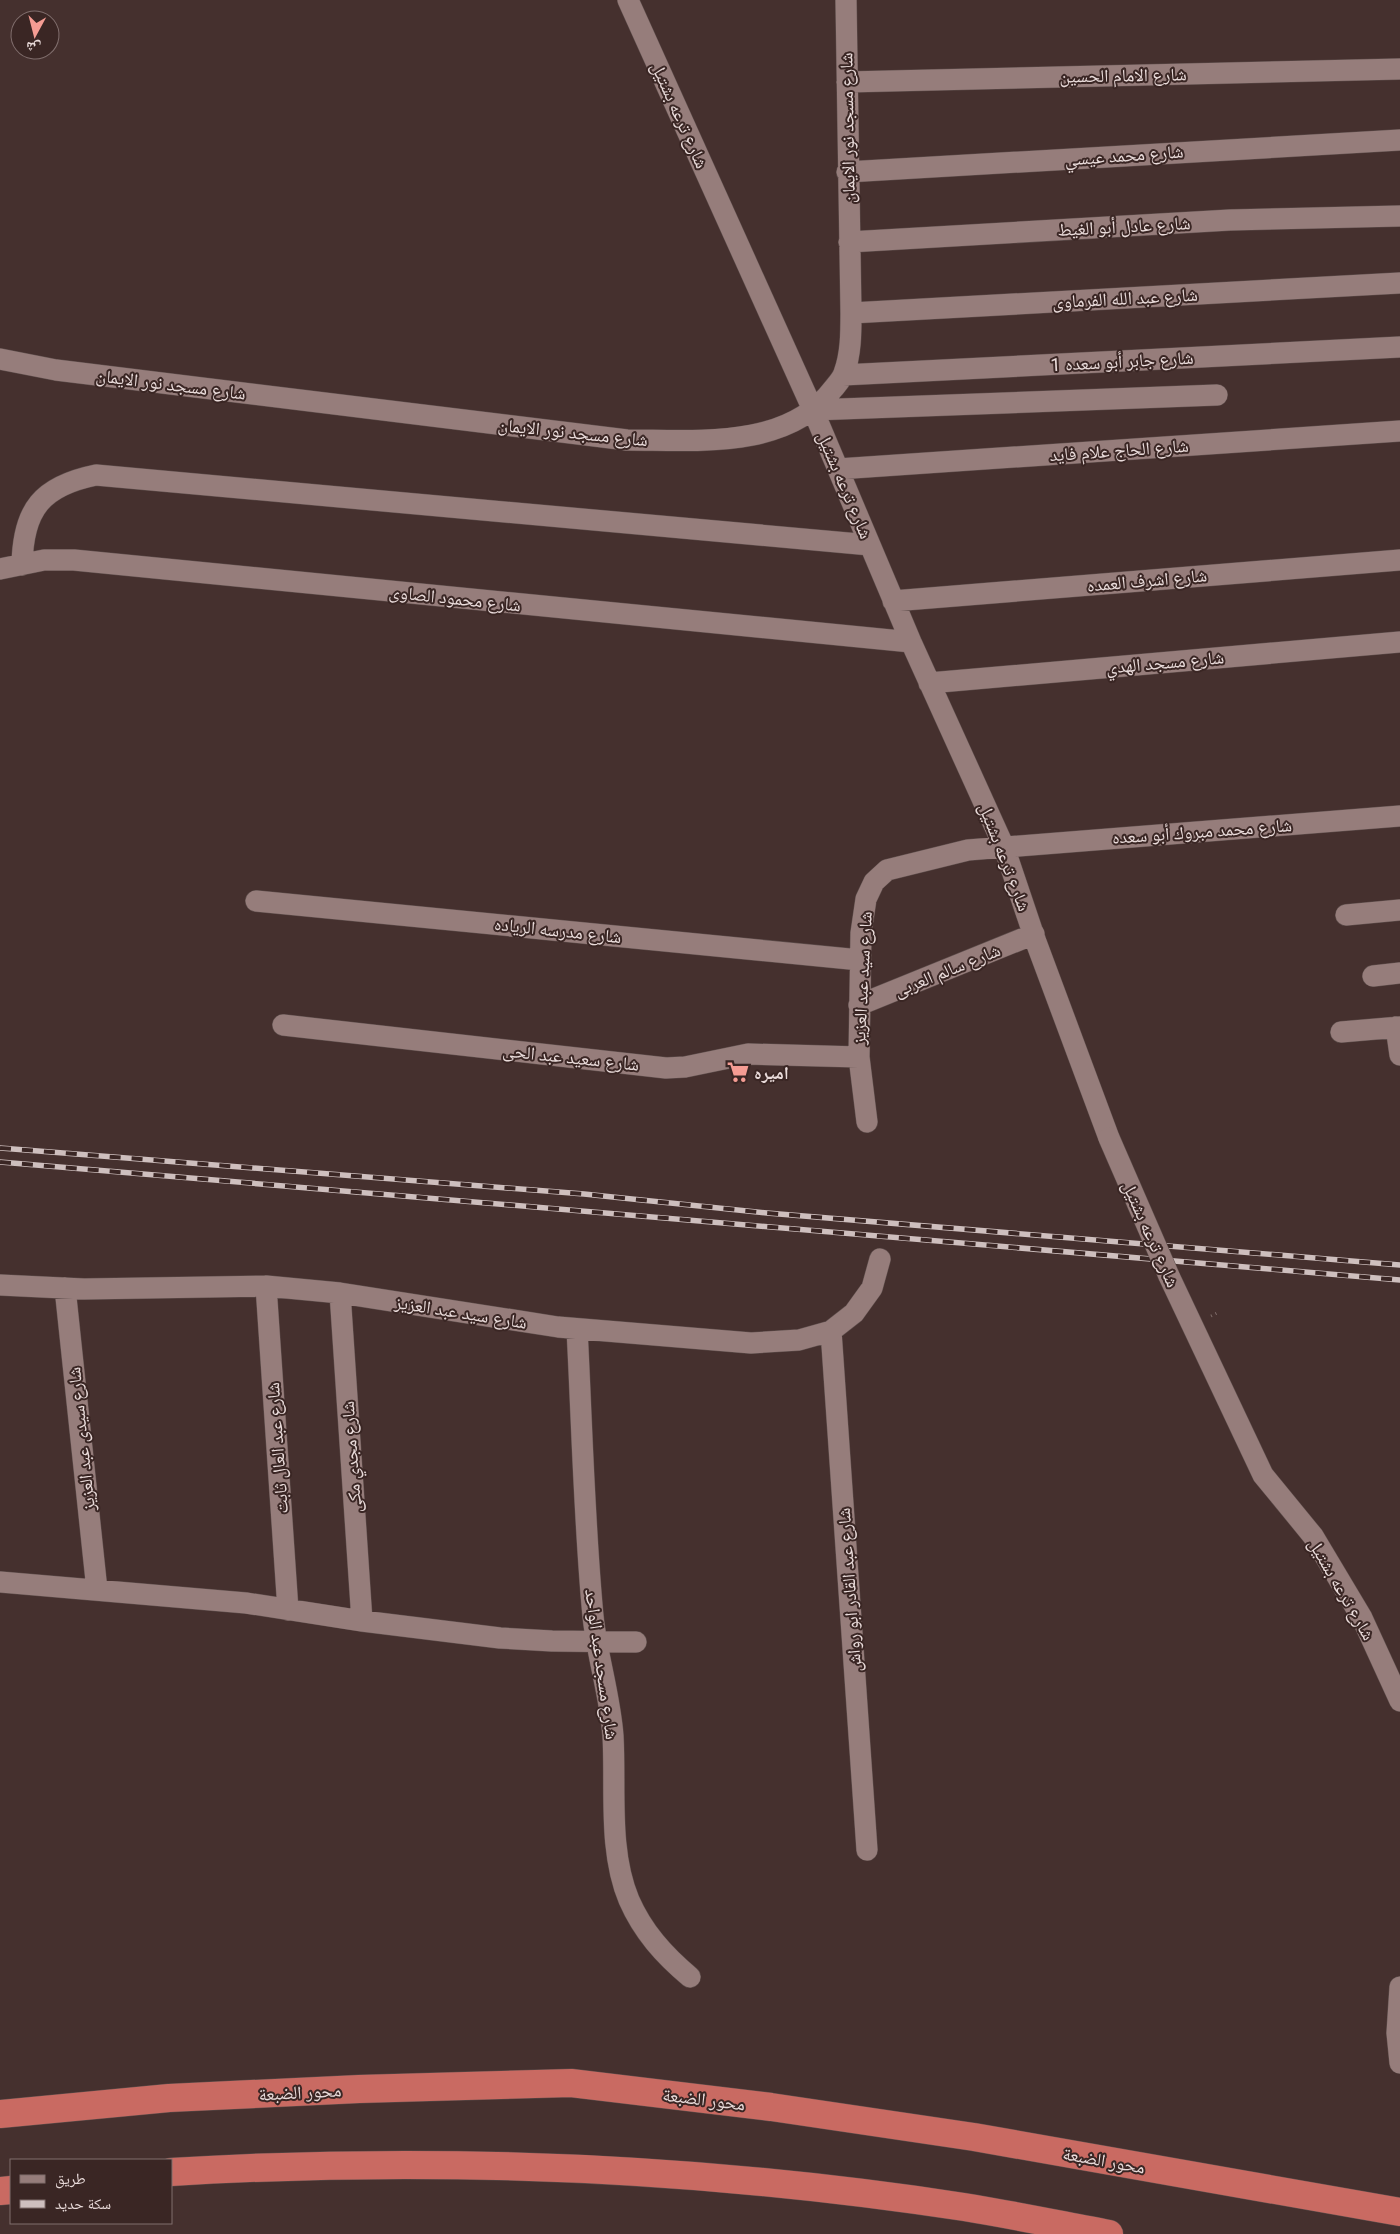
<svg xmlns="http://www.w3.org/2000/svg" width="1400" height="2234" viewBox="0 0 1400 2234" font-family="Roboto,'Noto Naskh Arabic',sans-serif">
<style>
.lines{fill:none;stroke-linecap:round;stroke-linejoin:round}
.minor-casing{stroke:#5f4f4d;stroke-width:22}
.highway-casing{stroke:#5f4f4d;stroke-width:29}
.path{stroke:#806e6c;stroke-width:3;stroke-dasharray:1 4;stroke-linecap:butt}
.minor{stroke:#967d7b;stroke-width:21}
.highway{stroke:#c96a62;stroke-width:28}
.rail-casing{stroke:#cebfbe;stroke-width:5.5}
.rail{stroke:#3a2624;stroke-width:4;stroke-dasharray:11;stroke-linecap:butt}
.minor-bridge-casing{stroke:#5f4f4d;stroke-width:22;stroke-linecap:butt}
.minor-bridge{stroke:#967d7b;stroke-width:21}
.labels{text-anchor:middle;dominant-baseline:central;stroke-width:4;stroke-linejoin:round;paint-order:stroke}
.street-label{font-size:18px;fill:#e9dbda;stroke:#3a2624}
.poi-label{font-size:18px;font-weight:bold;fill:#e9dbda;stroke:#3a2624;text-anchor:start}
</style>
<rect width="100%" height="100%" fill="#45302e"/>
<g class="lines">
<g class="minor-casing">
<path id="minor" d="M 628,0 L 813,410 L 911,642 L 1004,847 L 1036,942 L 1109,1138
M 847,82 L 1400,69
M 847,172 L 1400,140
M 849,242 L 1230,220 L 1400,216
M 851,313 L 1400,283
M 0,359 L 56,370 L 627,440 C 695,440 787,450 833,389 C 837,384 842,379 844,373 C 851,354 851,333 851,313 L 846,0
M 843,375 L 1400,347
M 813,410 L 1217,395
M 838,469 L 1400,431
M 22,565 C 23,509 42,486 96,475 L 870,545
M 0,569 L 44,560 L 74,560 L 911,642
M 893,601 L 1400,560
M 929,683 L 1400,642
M 256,901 L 860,960
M 1346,915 L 1400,910
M 1373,976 L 1400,973
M 859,1005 L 1034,934
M 283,1025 L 666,1068 L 685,1067 L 748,1054 L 859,1057
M 1396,1027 L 1400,1055
M 1341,1032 L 1400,1027
M 867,1122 L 859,1057 L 861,933 L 866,899 L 874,882 L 887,870 L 968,850 L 1400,816
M 1169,1276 L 1263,1475 L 1313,1536 L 1362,1618 L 1400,1701
M 0,1285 L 84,1289 L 266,1286 L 340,1293 L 558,1327 L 751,1343 L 799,1340 L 831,1331 L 854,1313 L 872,1288 L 880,1259
M 266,1286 L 288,1610
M 65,1288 L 97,1590
M 340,1293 L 362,1621
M 577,1329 C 582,1424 584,1521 593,1616 C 597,1656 610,1695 613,1736 C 616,1789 608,1850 629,1900 C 643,1932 664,1955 690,1977
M 831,1331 L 867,1850
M 0,1582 L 246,1603 L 362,1621 L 500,1638 L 552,1641 L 636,1642
M 1400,1987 L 1397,2033 L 1400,2063"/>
</g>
<g class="highway-casing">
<path id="highway" d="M 0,2114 L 169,2098 L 359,2089 L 571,2083 L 771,2107 L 974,2137 L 1400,2212
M 171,2172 C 436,2156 702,2167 964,2207 C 1013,2215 1061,2225 1109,2234
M 0,2191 L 11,2190"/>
</g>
<path class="path" d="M 1211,1316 L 1219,1312"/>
<use href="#minor" class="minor"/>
<use href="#highway" class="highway"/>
<g class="rail-casing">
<path id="rail" d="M 0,1148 L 584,1194 L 767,1213 L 1400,1265
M 0,1162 L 1400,1280"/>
</g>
<use href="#rail" class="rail"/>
<g class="minor-bridge-casing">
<path id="minor-bridge" d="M 1109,1138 L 1169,1276"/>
</g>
<use href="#minor-bridge" class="minor-bridge"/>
</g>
<defs>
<g id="supermarket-bare" transform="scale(1.725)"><path d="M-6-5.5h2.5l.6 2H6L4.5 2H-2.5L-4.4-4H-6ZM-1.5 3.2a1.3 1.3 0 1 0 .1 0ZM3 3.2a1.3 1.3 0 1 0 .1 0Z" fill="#f59c93" stroke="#3a2624" stroke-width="2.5" paint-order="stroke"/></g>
</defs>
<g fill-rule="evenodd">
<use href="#supermarket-bare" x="738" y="1072"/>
</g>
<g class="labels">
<g class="street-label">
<text transform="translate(1123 75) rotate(-1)">شارع الامام الحسين</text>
<text transform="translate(680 115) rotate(66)">شارع ترعه بشتيل</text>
<text transform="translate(847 128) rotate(-91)">شارع مسجد نور الايمان</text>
<text transform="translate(1124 155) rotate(-4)">شارع محمد عيسي</text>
<text transform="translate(1124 226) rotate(-3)">شارع عادل أبو الغيط</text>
<text transform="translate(1125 298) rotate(-3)">شارع عبد الله الفرماوى</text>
<text transform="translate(1122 361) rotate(-3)">شارع جابر أبو سعده 1</text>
<text transform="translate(171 384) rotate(7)">شارع مسجد نور الايمان</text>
<text transform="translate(573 432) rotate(6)">شارع مسجد نور الايمان</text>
<text transform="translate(1119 450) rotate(-4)">شارع الحاج علام فايد</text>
<text transform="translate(845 485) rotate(67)">شارع ترعه بشتيل</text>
<text transform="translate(1147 580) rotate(-5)">شارع اشرف العمده</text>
<text transform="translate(455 598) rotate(6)">شارع محمود الصاوى</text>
<text transform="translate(1165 662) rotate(-5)">شارع مسجد الهدي</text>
<text transform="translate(1202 831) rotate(-4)">شارع محمد مبروك أبو سعده</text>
<text transform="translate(1005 857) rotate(69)">شارع ترعه بشتيل</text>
<text transform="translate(558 930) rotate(6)">شارع مدرسه الرياده</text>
<text transform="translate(947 970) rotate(-22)">شارع سالم العربى</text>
<text transform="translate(862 978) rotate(-87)">شارع سيد عبد العزيز</text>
<text transform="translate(571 1057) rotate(6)">شارع سعيد عبد الحى</text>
<text transform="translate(1151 1234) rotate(66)">شارع ترعه بشتيل</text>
<text transform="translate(461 1312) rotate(9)">شارع سيد عبد العزيز</text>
<text transform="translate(81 1439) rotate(-96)">شارع سيدى عبد العزيز</text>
<text transform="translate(277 1448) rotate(-94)">شارع عبد العال ثابت</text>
<text transform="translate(351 1457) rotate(-94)">شارع مجدي مكى</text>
<text transform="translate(1342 1589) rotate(60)">شارع ترعه بشتيل</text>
<text transform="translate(849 1590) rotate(-94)">شارع عبد القادر ابو رواش</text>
<text transform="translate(602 1664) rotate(82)">شارع مسجد عبد الواحد</text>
<text transform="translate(300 2092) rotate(-3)">محور الضبعة</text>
<text transform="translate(704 2099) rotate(7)">محور الضبعة</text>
<text transform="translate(1104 2160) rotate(10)">محور الضبعة</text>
</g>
<g class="poi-label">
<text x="754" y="1072">اميره</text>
</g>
</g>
<rect x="10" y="2159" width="162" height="65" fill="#3a2624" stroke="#806e6d"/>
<rect x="20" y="2175" width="25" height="8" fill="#967d7b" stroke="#806e6d"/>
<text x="55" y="2184" font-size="15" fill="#e9dbda">طريق</text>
<rect x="20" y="2200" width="25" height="8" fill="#cebfbe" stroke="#806e6d"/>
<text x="55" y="2209" font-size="15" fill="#e9dbda">سكة حديد</text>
<g transform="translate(35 35) rotate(187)"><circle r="24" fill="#3a2624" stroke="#806e6d"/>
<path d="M0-4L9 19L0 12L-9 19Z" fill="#f59c93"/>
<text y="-8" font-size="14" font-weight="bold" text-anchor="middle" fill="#e9dbda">ش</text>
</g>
</svg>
